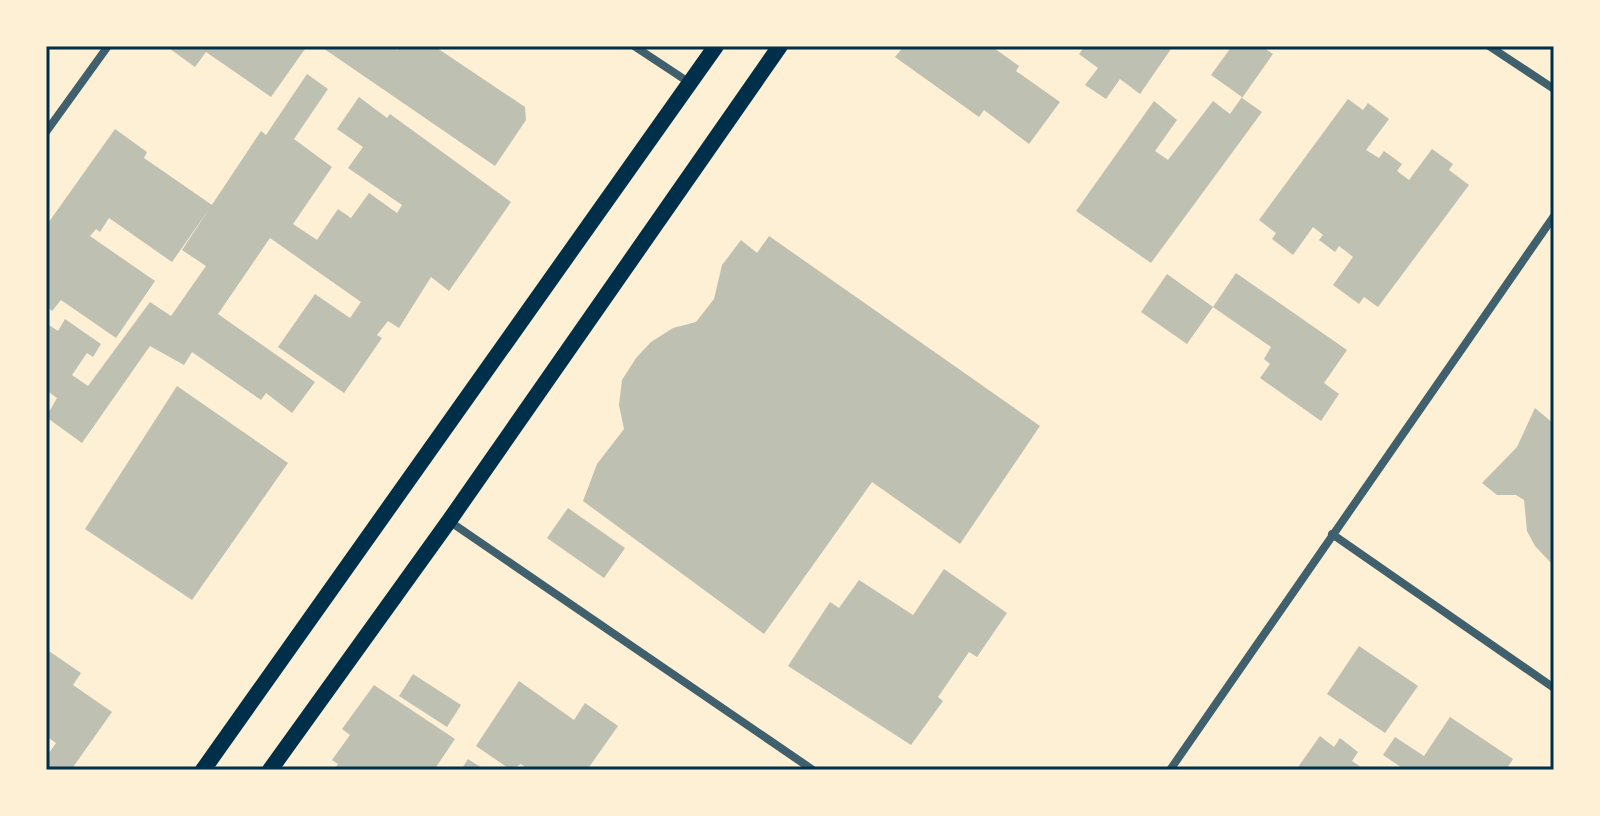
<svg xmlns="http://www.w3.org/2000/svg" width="1600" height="816" viewBox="0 0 1600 816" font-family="Commissioner,sans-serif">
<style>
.building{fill:#bec0b2}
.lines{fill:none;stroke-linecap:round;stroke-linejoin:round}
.minor{stroke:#3f606c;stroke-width:8}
.secondary{stroke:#003049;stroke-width:16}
.neatline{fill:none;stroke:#003049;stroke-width:3}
</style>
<rect width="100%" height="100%" fill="#fdf0d5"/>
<path class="building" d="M 166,46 L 301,46 L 305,49 L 271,97 L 206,52 L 195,67 Z
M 320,46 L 391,46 L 397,50 L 400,46 L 434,46 L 525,107 L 526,120 L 495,166 Z
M 904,46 L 991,46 L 1019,66 L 1016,71 L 1060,102 L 1029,144 L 984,110 L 979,117 L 895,57 Z
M 1085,46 L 1173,46 L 1140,94 L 1120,79 L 1106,99 L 1085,85 L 1098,68 L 1079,54 Z
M 1232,46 L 1261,46 L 1273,54 L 1242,98 L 1262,112 L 1151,263 L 1076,211 L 1154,101 L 1177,120 L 1155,151 L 1168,160 L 1213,101 L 1230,114 L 1242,97 L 1211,75 Z
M 307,74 L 328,89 L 294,139 L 332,167 L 293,224 L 317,240 L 338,209 L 351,218 L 369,193 L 397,213 L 402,205 L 348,168 L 363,147 L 337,129 L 359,97 L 387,118 L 390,114 L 511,202 L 449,291 L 431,277 L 399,328 L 388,321 L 377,335 L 382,338 L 344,393 L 278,347 L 315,294 L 350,318 L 361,302 L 270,238 L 218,314 L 315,382 L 292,413 L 266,393 L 261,400 L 192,352 L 184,365 L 150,346 L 82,443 L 46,417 L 57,398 L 46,390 L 46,323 L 58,331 L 65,319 L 101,344 L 93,357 L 87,353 L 72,375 L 88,386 L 150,302 L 171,316 L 206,266 L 182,250 L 261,131 L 266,135 Z
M 1348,99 L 1363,110 L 1368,103 L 1389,119 L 1366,150 L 1379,158 L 1384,151 L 1402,164 L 1397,171 L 1409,180 L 1432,149 L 1453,164 L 1449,170 L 1469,185 L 1378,307 L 1364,297 L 1359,304 L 1333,285 L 1353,257 L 1339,246 L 1335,252 L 1319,240 L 1323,235 L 1313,227 L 1293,255 L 1272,239 L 1276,233 L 1259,220 Z
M 115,129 L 147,152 L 144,158 L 212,205 L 172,262 L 109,218 L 100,232 L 96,229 L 90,236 L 155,281 L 116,338 L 61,300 L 52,311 L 46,306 L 46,226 Z
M 769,236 L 1040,426 L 960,544 L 872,482 L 764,634 L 583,501 L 597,464 L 624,429 L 619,405 L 622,380 L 636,358 L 651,342 L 673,328 L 696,322 L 714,299 L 722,265 L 741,240 L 757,253 Z
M 1236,273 L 1347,350 L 1324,383 L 1339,394 L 1321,421 L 1260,378 L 1270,364 L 1264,359 L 1271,347 L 1213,307 Z
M 1167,274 L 1213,307 L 1187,344 L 1141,312 Z
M 177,386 L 288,463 L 192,600 L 85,529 Z
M 1535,408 L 1554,424 L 1554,566 L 1535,546 L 1527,531 L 1524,500 L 1516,495 L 1497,495 L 1482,483 L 1517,447 Z
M 568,508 L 625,548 L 604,578 L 547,538 Z
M 944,569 L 1007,613 L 977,657 L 969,652 L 938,697 L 943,701 L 911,745 L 788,666 L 830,602 L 839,608 L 859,580 L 913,615 Z
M 1359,646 L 1418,686 L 1385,733 L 1327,694 Z
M 46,649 L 81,673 L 73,685 L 112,712 L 71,770 L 46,770 L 46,757 L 56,743 L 46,736 Z
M 413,674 L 461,705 L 447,727 L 399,696 Z
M 519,681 L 574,720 L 585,703 L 618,726 L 587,770 L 529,770 L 521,764 L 511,770 L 476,746 Z
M 374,685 L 455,739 L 434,770 L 334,770 L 338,764 L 332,760 L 350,735 L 342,729 Z
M 1450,717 L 1513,759 L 1506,770 L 1405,770 L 1383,755 L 1395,737 L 1424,756 Z
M 1320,736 L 1334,747 L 1340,738 L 1358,752 L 1352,761 L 1365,770 L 1296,770 Z
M 468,759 L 485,770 L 461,770 Z"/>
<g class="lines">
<path class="minor" d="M 634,46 L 690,83
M 1489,46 L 1554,89
M 46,132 L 108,46
M 449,521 L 813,770
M 1332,534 L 1554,688
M 1170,770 L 1554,216"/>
<path class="secondary" d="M 203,770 L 716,46
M 270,770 L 449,521 L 780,46"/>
</g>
<rect width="1600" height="816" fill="none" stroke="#fdf0d5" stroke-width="96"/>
<rect x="48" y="48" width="1504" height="720" class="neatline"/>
</svg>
